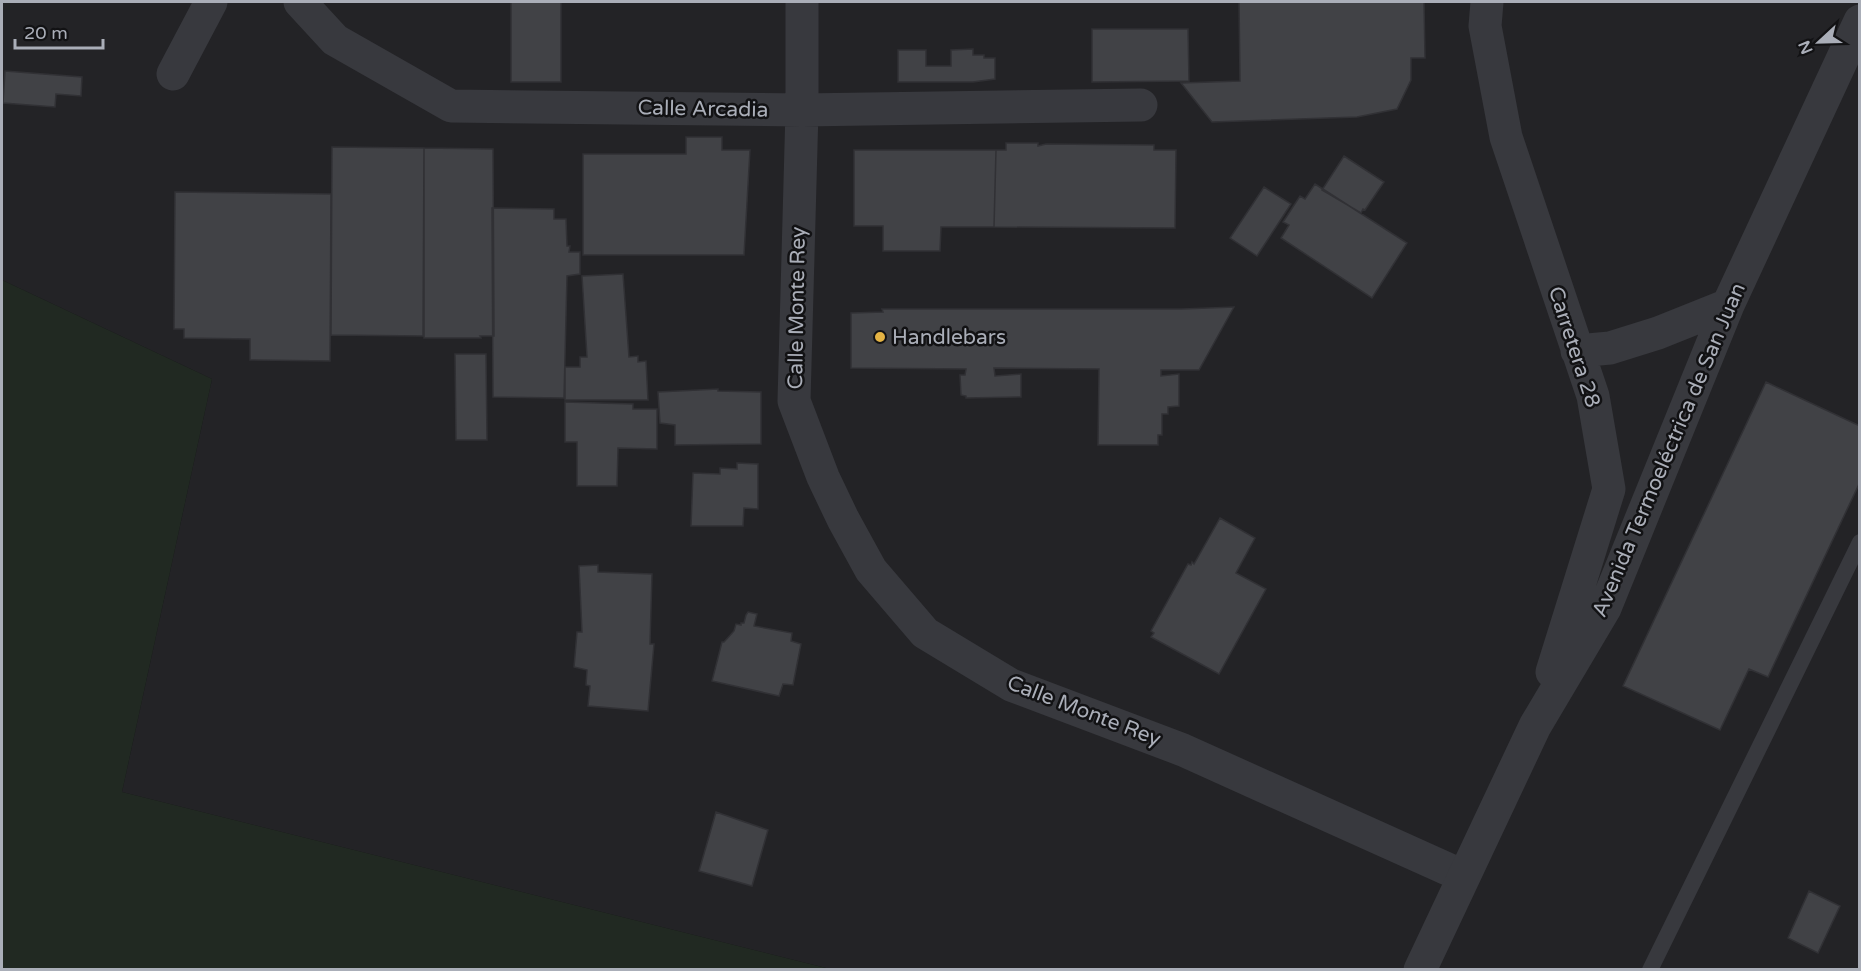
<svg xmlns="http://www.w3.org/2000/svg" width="1861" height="971" viewBox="0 0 1861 971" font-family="'Varela Round',sans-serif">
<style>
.built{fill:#232326}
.green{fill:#212922}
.building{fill:#414246;stroke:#313135;stroke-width:1.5}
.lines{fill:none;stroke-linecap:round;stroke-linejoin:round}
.service{stroke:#38393e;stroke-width:16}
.minor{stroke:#38393e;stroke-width:33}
.tertiary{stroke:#38393e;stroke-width:33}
.poi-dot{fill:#e4b344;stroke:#121214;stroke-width:2}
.labels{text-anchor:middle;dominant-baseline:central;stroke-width:5;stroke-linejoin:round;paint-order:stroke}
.street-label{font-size:21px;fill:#aaaeb8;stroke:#121214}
.poi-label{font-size:21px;fill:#aaaeb8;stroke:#121214;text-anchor:start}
</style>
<rect width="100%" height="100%" fill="#171719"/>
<path class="built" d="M 2,2 L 1859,2 L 1859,969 L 830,969 L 122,792 L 212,379 L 2,280 Z"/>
<path class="green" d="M 2,280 L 212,379 L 122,792 L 830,969 L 2,969 Z"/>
<path class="building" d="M 511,2 L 561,2 L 561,82 L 511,82 Z
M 1239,2 L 1427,2 L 1424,2 L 1425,58 L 1411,58 L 1411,80 L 1397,109 L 1357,117 L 1212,122 L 1181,83 L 1240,81 Z
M 1092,29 L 1188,29 L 1189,81 L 1092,82 Z
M 973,49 L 973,55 L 984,55 L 984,58 L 995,58 L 995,79 L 973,82 L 898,82 L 898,50 L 926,50 L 926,66 L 951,66 L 951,50 Z
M 5,71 L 82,77 L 81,96 L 56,94 L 55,107 L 3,103 Z
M 686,137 L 722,137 L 722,150 L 750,150 L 744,255 L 583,255 L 583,154 L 686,154 Z
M 1006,143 L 1038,143 L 1038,146 L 1046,144 L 1154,145 L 1154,150 L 1176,150 L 1175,228 L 994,227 L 996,150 L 1006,150 Z
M 332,147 L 424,148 L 423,336 L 331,335 Z
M 424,148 L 493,149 L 494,336 L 480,336 L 481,338 L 424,338 Z
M 854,150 L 996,150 L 994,227 L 941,227 L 940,251 L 883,251 L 883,226 L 854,226 Z
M 1344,156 L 1384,182 L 1365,210 L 1363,209 L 1361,213 L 1322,190 Z
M 1315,184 L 1407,243 L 1372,298 L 1281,238 L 1289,225 L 1283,222 L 1300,196 L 1305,199 Z
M 1264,187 L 1291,204 L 1257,256 L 1230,238 Z
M 175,192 L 331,194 L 330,361 L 250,360 L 250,339 L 184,338 L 184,329 L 174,329 Z
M 492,208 L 554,209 L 554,219 L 566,219 L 567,246 L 570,246 L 569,252 L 580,252 L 580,274 L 567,276 L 564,398 L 493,397 Z
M 623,274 L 629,357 L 638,356 L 638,362 L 646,361 L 648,400 L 565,400 L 565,367 L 580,367 L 580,357 L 587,357 L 582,276 Z
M 1234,307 L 1199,370 L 1161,370 L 1161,376 L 1179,374 L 1179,406 L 1168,407 L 1168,414 L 1162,414 L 1162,435 L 1158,435 L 1158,445 L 1098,445 L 1099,369 L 994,368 L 995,376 L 1021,374 L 1021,397 L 966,398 L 966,396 L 961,395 L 960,375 L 965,375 L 966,369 L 851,368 L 851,313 L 883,312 L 882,309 L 1182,309 Z
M 455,354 L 486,354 L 487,440 L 456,440 Z
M 1766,382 L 1860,426 L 1860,482 L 1768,677 L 1749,669 L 1720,730 L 1623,686 Z
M 718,389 L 718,391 L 761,392 L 761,444 L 675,445 L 675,425 L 660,423 L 658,392 Z
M 565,402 L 633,404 L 633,409 L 657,409 L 657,449 L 618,448 L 617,486 L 577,486 L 577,442 L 565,442 Z
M 737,463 L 758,464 L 758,509 L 744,508 L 743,526 L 691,526 L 693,473 L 720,474 L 720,468 L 737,469 Z
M 1220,518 L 1255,538 L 1236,573 L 1266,589 L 1219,674 L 1151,637 L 1154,633 L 1151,631 L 1188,564 L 1191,565 L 1192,562 L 1194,564 Z
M 598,565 L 598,572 L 652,574 L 650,644 L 654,644 L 648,711 L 588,706 L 590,686 L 586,685 L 587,670 L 574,667 L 577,632 L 582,632 L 579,566 Z
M 748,612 L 757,614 L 754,626 L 792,633 L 791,641 L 801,644 L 793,685 L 783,684 L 779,696 L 712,681 L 722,642 L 724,642 L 734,631 L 736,624 L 741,625 L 741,623 L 744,623 L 746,615 Z
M 716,812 L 768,830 L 752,886 L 699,871 Z
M 1809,891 L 1840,906 L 1818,953 L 1788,938 Z"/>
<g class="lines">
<path class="service" d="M 1650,970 L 1860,542"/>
<path class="minor" d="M 300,2 L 335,40 L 451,106 L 802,110 L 1141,105
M 802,2 L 802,110 L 794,401 L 823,477 L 843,519 L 871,570 L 925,633 L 1011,685 L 1183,750 L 1463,876
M 173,74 L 211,2"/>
<path class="tertiary" d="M 1487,2 L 1485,26 L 1506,137 L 1593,396 L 1609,489 L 1552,672
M 1577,351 L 1610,348 L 1658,333 L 1728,305
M 1420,970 L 1535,726 L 1605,608 L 1728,305 L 1860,21"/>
</g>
<circle class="poi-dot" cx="880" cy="337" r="6"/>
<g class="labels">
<g class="street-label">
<text transform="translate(703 109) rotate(1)">Calle Arcadia</text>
<text transform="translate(797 308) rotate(-89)">Calle Monte Rey</text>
<text transform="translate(1574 347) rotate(72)">Carretera 28</text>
<text transform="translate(1669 450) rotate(-67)">Avenida Termoeléctrica de San Juan</text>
<text transform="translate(1084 711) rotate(21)">Calle Monte Rey</text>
</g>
<g class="poi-label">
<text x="892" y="337">Handlebars</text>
</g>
</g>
<rect width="1861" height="971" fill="none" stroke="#aaaeb8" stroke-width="6"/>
<g transform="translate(1819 42) rotate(248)" stroke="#121214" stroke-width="4.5" paint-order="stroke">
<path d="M0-4.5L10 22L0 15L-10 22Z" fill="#aaaeb8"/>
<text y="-9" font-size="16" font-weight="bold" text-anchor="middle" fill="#aaaeb8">N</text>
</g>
<path d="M15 39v9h88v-9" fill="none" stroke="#aaaeb8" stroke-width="3"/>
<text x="24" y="39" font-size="18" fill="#aaaeb8" stroke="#121214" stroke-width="4.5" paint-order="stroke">20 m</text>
</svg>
